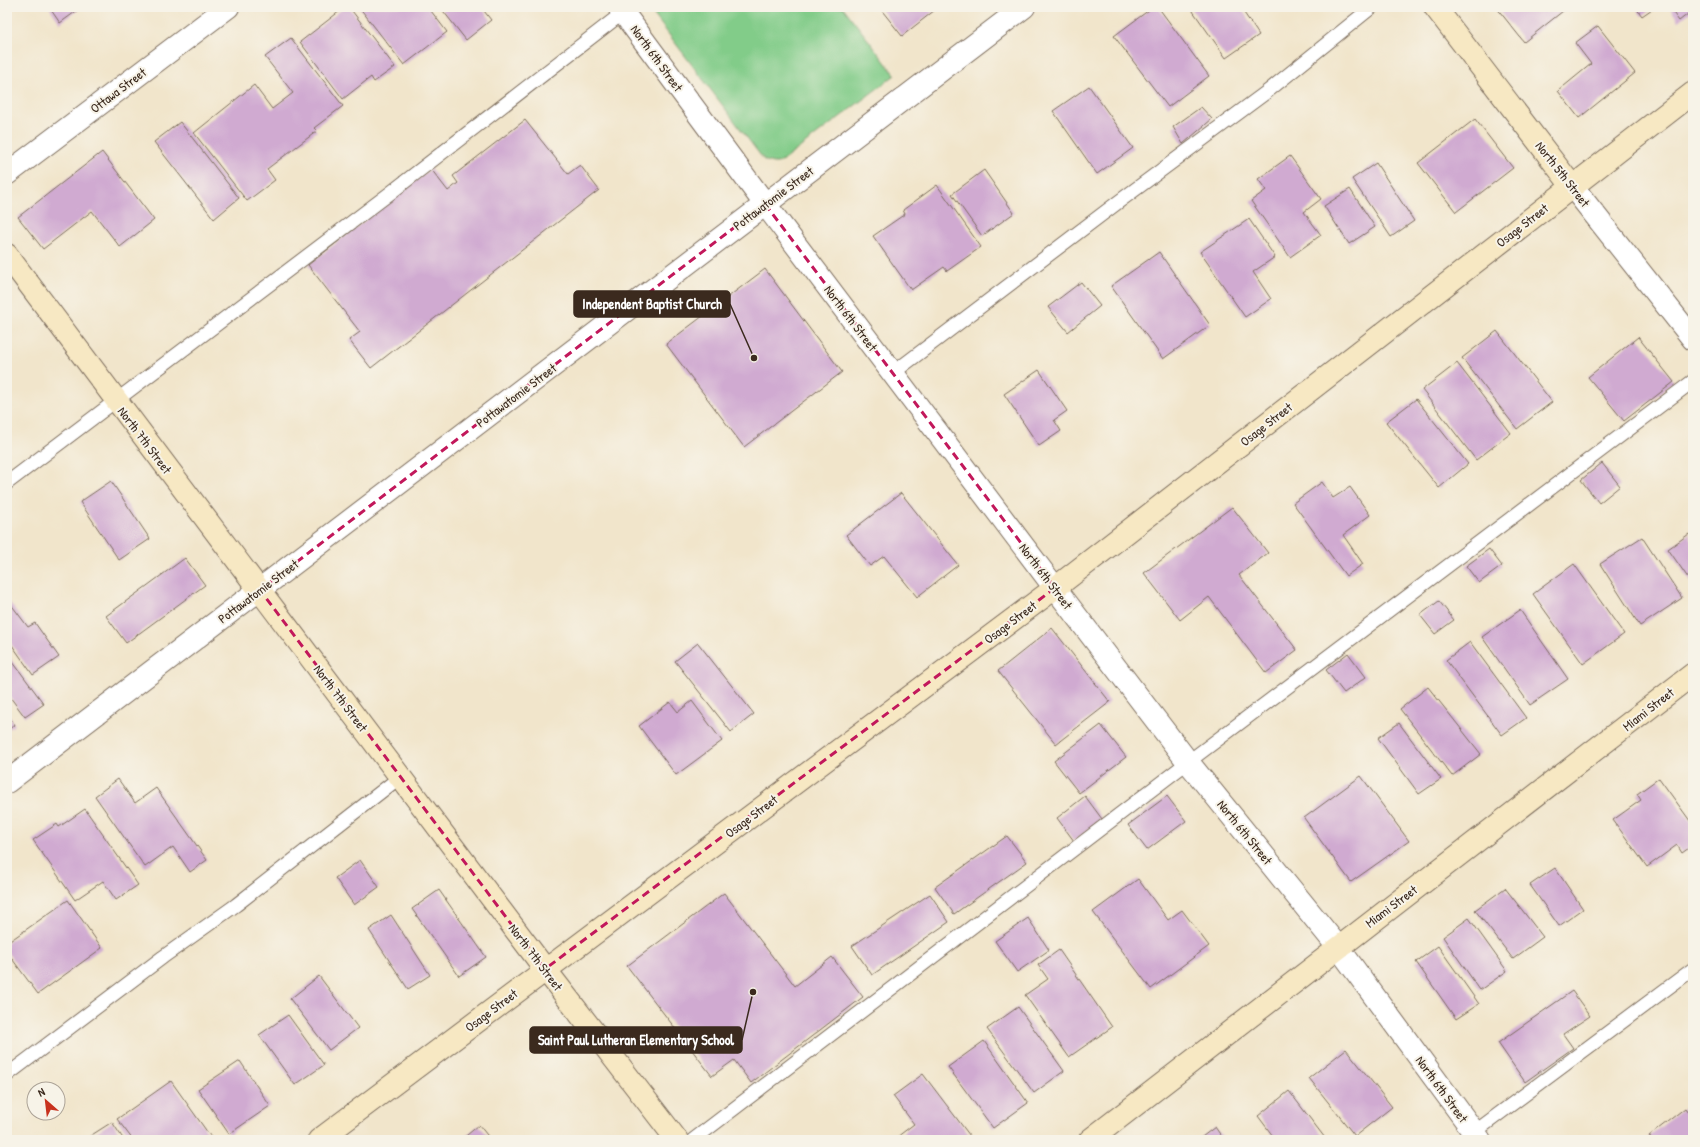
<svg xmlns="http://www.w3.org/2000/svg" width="1700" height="1147" viewBox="0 0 1700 1147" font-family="'Patrick Hand',sans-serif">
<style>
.green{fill:#82cc89;stroke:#5e7b54}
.building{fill:#d0aad1}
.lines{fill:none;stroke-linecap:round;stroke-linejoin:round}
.lane-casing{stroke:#7b6b5b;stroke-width:15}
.street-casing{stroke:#7b6b5b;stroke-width:24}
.secondary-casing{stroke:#7b6b5b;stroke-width:24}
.lane{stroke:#fff;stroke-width:13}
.street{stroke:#fff;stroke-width:22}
.secondary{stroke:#f7e8c3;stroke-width:22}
.marked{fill:none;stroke:#c2185b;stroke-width:3;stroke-dasharray:8 5;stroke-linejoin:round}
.labels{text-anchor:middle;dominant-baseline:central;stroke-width:4;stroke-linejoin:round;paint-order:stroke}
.street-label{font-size:13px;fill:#3b2a1e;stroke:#f7f3e8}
.leader{fill:none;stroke:#3b2a1e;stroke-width:1.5}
.callout-dot{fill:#3b2a1e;stroke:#f7f3e8;stroke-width:1.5}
.callout{fill:#3b2a1e;stroke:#3b2a1e;stroke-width:1.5}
.callout-label{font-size:14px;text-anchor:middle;font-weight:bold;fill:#fff}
</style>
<rect width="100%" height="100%" fill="#f7f3e8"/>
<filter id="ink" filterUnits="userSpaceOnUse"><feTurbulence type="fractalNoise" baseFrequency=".025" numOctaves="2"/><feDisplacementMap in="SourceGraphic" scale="8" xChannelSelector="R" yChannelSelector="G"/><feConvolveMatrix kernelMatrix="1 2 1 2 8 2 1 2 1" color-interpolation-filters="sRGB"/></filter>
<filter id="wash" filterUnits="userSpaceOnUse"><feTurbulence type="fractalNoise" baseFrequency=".012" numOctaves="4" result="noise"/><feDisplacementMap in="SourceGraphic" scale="16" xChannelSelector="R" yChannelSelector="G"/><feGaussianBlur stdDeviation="0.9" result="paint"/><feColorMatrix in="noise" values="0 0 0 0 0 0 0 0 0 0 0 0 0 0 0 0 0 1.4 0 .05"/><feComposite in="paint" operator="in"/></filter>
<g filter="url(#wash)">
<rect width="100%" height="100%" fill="#f1e5cb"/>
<path class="green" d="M 648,7 L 843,7 L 895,75 L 781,162 C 775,164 771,163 764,160 Z"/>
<g id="blocks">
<path class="building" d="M 49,7 L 82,7 L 60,23 Z
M 345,7 L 349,7 L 395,67 L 374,82 L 371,77 L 343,99 L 300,42 Z
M 359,7 L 428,7 L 447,32 L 404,65 Z
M 440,7 L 481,7 L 491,20 L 466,40 Z
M 879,7 L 933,7 L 935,10 L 902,36 Z
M 1153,7 L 1158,7 L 1209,76 L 1168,107 L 1114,36 Z
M 1190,7 L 1240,7 L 1259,35 L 1226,58 Z
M 1496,7 L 1568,7 L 1524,42 Z
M 1635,7 L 1655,7 L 1642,16 Z
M 1669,7 L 1693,7 L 1693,10 L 1679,21 Z
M 1598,26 L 1635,73 L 1579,118 L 1558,91 L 1591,64 L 1575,43 Z
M 291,38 L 343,106 L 314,128 L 317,131 L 267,169 L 275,180 L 247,201 L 194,133 L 254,85 L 272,109 L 293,93 L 265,57 Z
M 1089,86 L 1133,148 L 1097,174 L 1053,111 Z
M 1201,107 L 1212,119 L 1183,144 L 1173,127 Z
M 1475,119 L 1513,168 L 1456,212 L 1418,163 Z
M 525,120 L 568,174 L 580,165 L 599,190 L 371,368 L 349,340 L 360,332 L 308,265 L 431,169 L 448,191 L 458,183 L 453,176 Z
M 180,122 L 239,198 L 214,219 L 154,142 Z
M 102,152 L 154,220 L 120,247 L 92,211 L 43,249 L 18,217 Z
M 1290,156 L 1321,199 L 1304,212 L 1321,235 L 1290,257 L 1251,201 L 1266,190 L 1258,179 Z
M 1376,163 L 1414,221 L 1391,237 L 1352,179 Z
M 984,170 L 1014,213 L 982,236 L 952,194 Z
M 937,185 L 981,247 L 947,271 L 944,267 L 911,290 L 873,236 L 905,214 L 903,210 Z
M 1350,189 L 1375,227 L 1349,244 L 1324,206 Z
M 1249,219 L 1275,257 L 1253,272 L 1271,299 L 1245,317 L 1200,252 Z
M 1159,252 L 1210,325 L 1163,359 L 1111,286 Z
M 765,269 L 842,372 L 744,447 L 666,344 Z
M 1081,282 L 1100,306 L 1068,332 L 1048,307 Z
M 1497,331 L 1552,402 L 1517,429 L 1462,358 Z
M 1638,337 L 1674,382 L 1624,421 L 1588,377 Z
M 1457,363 L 1511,433 L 1476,460 L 1422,390 Z
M 1039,370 L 1067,411 L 1054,420 L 1061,431 L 1039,446 L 1004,394 Z
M 1416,399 L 1468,464 L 1439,488 L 1386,422 Z
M 1602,463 L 1620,486 L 1599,503 L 1581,480 Z
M 111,481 L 150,539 L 119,560 L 80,502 Z
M 1322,482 L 1333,498 L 1350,487 L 1370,515 L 1343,535 L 1363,564 L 1346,576 L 1293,503 Z
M 901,493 L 958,565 L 917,597 L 884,556 L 870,566 L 846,535 Z
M 1232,507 L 1268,553 L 1239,575 L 1297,650 L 1266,673 L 1209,597 L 1180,620 L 1144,573 Z
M 1689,534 L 1693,541 L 1693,585 L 1668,549 Z
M 1642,537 L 1682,598 L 1640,626 L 1600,564 Z
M 1489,549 L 1502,566 L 1479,583 L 1466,566 Z
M 185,558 L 205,585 L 126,643 L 106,616 Z
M 1574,564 L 1624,634 L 1583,664 L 1533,594 Z
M 1439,601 L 1454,620 L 1435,634 L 1420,615 Z
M 10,603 L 28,627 L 35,623 L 59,657 L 33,675 L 7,638 L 7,605 Z
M 1520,610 L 1568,679 L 1530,705 L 1482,637 Z
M 1052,628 L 1110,702 L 1056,744 L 998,671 Z
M 1470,642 L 1526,718 L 1502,735 L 1446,660 Z
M 698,643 L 754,714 L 731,732 L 675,661 Z
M 1348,653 L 1366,677 L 1344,693 L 1326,670 Z
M 7,654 L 44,704 L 25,717 L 7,693 Z
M 1428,687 L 1481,754 L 1452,776 L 1400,709 Z
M 692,701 L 722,741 L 676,775 L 639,726 L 670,702 L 678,712 Z
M 7,713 L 15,725 L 7,730 Z
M 1399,723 L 1441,779 L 1419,794 L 1378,738 Z
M 1101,725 L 1126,757 L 1079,793 L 1054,761 Z
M 1361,776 L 1409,841 L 1351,882 L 1304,818 Z
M 1659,778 L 1693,825 L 1693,845 L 1682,853 L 1677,845 L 1647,867 L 1613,820 L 1641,800 L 1637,794 Z
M 118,779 L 135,803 L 156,788 L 207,860 L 190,872 L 173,847 L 145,867 L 95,796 Z
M 1085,796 L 1102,819 L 1074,841 L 1057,818 Z
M 1167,796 L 1186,821 L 1147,850 L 1128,825 Z
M 85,809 L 138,885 L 116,900 L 103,881 L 75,900 L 33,840 L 57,824 L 59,827 Z
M 1007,836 L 1027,862 L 954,914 L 935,887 Z
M 360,860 L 379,887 L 354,905 L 335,878 Z
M 1555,868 L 1583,909 L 1559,926 L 1530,885 Z
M 1138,879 L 1168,920 L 1182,910 L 1209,946 L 1151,989 L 1093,912 Z
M 1505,888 L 1543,937 L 1513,959 L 1475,910 Z
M 439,890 L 486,957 L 459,976 L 412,909 Z
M 724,893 L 795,986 L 832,957 L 863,997 L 751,1083 L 734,1060 L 712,1076 L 627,966 Z
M 930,894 L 949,922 L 872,975 L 852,946 Z
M 68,900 L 102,948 L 38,994 L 7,952 L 7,943 Z
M 391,915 L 430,975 L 408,989 L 369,930 Z
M 1028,918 L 1049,950 L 1017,972 L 995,941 Z
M 1469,918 L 1507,971 L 1480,990 L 1443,937 Z
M 1438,946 L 1479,1004 L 1456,1019 L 1416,962 Z
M 1059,950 L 1112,1027 L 1069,1057 L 1025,995 L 1048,979 L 1038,965 Z
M 319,976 L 358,1028 L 329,1050 L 290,999 Z
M 1572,991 L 1590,1016 L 1563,1034 L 1573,1048 L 1525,1082 L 1498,1043 Z
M 1018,1007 L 1064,1071 L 1034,1093 L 987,1029 Z
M 288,1015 L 324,1065 L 295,1085 L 259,1035 Z
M 984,1041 L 1028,1103 L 993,1128 L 948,1067 Z
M 1346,1049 L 1392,1107 L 1355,1136 L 1309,1078 Z
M 240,1061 L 270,1106 L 229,1134 L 198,1089 Z
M 923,1074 L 973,1140 L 893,1140 L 914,1124 L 893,1096 Z
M 171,1081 L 213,1140 L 133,1140 L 117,1119 Z
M 1289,1091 L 1325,1138 L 1322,1140 L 1276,1140 L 1258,1116 Z
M 1685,1108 L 1693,1119 L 1693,1140 L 1652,1140 L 1649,1136 Z
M 112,1122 L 124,1140 L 88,1140 L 87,1138 Z
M 479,1125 L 491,1140 L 461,1140 Z
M 1215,1127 L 1224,1140 L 1198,1140 Z"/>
</g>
</g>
<g filter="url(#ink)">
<use href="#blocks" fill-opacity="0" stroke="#7b6b5b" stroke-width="1"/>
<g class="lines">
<g class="lane-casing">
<path id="lane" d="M 893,373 L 1117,203 L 1268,91 L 1372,7
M 7,483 L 389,194 L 629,8
M 7,1075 L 163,957 L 236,905 L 400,777
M 693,1140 L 1188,762 L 1693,381
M 1464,1140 L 1693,969"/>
</g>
<g class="street-casing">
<path id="street" d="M 619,7 L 765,204 L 1055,588 L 1188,762 L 1338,947 L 1480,1140
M 7,174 L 228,7
M 1572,186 L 1693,339
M 7,782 L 1024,7"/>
</g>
<g class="secondary-casing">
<path id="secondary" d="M 1435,7 L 1572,186
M 7,255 L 545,969 L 677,1140
M 319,1140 L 1055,588 L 1693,93
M 1090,1140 L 1693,674"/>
</g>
<use href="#lane" class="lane"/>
<use href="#street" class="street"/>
<use href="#secondary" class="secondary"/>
</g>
</g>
<path class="marked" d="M 765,204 L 1055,588 L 545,969 L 260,590 Z"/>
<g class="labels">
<g class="street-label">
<text transform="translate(657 58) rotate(54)">North 6th Street</text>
<text transform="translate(118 90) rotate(-37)">Ottawa Street</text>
<text transform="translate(1563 174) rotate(52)">North 5th Street</text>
<text transform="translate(773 198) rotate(-37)">Pottawatomie Street</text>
<text transform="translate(1522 225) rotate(-38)">Osage Street</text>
<text transform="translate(851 318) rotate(53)">North 6th Street</text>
<text transform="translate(516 395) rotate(-37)">Pottawatomie Street</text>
<text transform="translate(1266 424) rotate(-38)">Osage Street</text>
<text transform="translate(145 440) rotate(53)">North 7th Street</text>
<text transform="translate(1046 576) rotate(53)">North 6th Street</text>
<text transform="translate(258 591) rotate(-37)">Pottawatomie Street</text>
<text transform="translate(1010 622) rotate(-37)">Osage Street</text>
<text transform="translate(341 698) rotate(53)">North 7th Street</text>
<text transform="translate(1648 709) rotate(-38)">Miami Street</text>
<text transform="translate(751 816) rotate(-37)">Osage Street</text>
<text transform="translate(1245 832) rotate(51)">North 6th Street</text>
<text transform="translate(1391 906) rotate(-37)">Miami Street</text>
<text transform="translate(536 957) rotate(53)">North 7th Street</text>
<text transform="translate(491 1010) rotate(-37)">Osage Street</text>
<text transform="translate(1442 1089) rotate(54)">North 6th Street</text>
</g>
</g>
<path class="leader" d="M754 358L730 304M753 992L742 1040"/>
<g class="callout-dot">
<circle cx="754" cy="358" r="4"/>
<circle cx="753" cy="992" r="4"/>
</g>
<g class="callout">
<rect x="574" y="291" width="156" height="26" rx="4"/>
<rect x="530" y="1027" width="212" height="26" rx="4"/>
</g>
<g class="callout-label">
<text x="652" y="309">Independent Baptist Church</text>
<text x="636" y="1045">Saint Paul Lutheran Elementary School</text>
</g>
<rect width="1700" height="1147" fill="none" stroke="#f7f3e8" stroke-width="24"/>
<g transform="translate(46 1101) rotate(332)"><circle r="19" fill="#f7f3e8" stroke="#aca397"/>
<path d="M0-3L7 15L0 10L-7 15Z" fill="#c8321e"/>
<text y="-6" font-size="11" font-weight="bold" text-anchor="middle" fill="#3b2a1e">N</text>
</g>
</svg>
